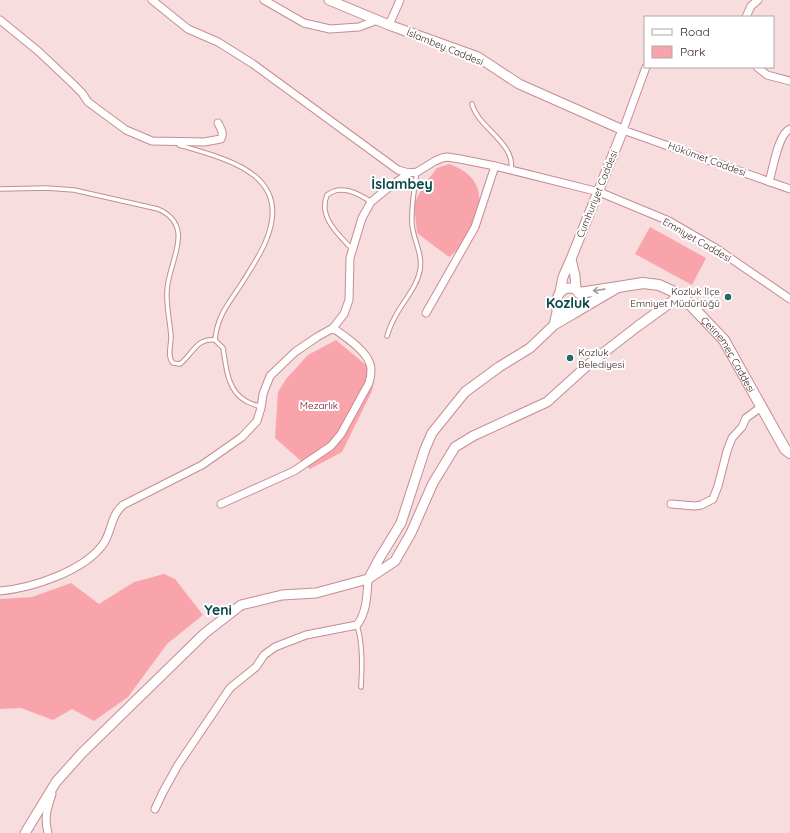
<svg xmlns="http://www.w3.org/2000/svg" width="790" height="833" viewBox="0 0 790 833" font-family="Quicksand,sans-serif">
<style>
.green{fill:#f9a4ab}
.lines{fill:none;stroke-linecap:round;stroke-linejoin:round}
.service-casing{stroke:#c88c90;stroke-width:5.5}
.minor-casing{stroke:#c88c90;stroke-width:9}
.tertiary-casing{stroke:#c88c90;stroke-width:11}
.secondary-casing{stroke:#c88c90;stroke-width:12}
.service{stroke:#fff;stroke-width:3.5}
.minor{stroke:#fff;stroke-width:7}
.tertiary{stroke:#fff;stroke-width:9}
.secondary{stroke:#fff;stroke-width:10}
.oneway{stroke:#a79c9d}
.poi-dot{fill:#1f6b6b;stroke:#fff;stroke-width:1.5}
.labels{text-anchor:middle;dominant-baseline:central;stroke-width:4;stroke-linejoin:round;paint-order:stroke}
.street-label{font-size:10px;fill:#3c2426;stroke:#fff}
.poi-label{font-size:10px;fill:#3c2426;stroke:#fff;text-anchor:end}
.park-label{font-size:10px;fill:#6c0321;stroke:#fff}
.district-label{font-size:14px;font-weight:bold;fill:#074948;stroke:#fff}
</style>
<rect width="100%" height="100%" fill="#f7ddde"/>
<path class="green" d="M 449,164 C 486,177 485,204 468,234 C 462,244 459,250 449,257 L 417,233 L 414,204 L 423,186 L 437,168 Z
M 650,227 L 706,258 L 692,285 L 635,254 Z
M 336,340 L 372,370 L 374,380 L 372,391 L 342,452 L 310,469 L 275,438 L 278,392 L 286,379 L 308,355 Z
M 164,574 L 175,579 L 203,615 L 167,644 L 128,697 L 94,721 L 72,709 L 53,720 L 21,708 L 0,709 L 0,599 L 32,597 L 71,583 L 99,604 L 134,582 Z"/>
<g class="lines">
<g class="service-casing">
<path id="service" d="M 472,104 C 478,128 516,143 511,170
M 178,143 L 179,145 C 230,160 295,175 265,243 C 259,257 250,270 242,283 C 229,303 217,316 215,340
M 0,189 L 46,188 L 74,190 L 158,209 C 197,226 168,262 167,291 C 166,306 170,321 171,337 C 171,345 167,357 173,363 L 180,364 C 192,355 197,337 215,340 L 223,348 C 226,366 227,391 246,401 C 251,404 256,405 261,407
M 352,249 C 338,234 318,217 327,195 C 341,184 358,193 371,202
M 387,336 C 389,330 391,324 394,319 C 402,302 417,288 420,270 C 423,253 413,240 412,224 C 411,207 414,189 417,172
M 357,625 C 363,645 362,666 361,687"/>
</g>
<g class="minor-casing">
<path id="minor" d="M 152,0 L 188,29 L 218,42 L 253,64 L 398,170 L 409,173 L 417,172 L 435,161 L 442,158 L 447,157 L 460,159 L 495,166 L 599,192 L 669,221 L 717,249 L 790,299
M 264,0 L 304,23 L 330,29 L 359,27 L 377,20
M 746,17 L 751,6 L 758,0
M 0,20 L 38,51 L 72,83 L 82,93 L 88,102 L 126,130 L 152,141 L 204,142 L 221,139 C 224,133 221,129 218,123
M 389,25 L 400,0
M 646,67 L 623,130 L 790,189
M 757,67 L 767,75 L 790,81
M 769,182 C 773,169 778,134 790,129
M 426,313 L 475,227 L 495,166
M 221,504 L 294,471 L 331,446 L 341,434 L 369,383 C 371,376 372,370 370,364 C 366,350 344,336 333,328
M 671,504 L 695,506 L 701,505 L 713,499 L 718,486 L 727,451 L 732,438 L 742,427 L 746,418 L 761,407
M 0,591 C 32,588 85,571 104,543 C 112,530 111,515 123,505 L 202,465 L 242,437 L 257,421 L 261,408 L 263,394 L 270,376 L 295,352 L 317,337 L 333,328 L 344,314 L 349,300 L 350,258 L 362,218 L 371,202 L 388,188 L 409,173
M 155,809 L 163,792 L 178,765 L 230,688 L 256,667 L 264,655 L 275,647 L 306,635 L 357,625 C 367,612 367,595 368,579
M 48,833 C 44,818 47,809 52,794"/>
</g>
<g class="tertiary-casing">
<path id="tertiary" d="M 329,0 L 389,25 L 478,57 L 519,84 L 623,130 L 571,259
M557 301a13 13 0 1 1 26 0a13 13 0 1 1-26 0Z
M 560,292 L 563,277 L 571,259 L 575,276 L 576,290
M 557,304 L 557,312 L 554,325 L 573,314
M 369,578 L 379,559 L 401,523 L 425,449 L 432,433 L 465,392 L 499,367 L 530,348 L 554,325
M 25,833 L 56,782 L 82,753 L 205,633 L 241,605 L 282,595 L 316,593 L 368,579 L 395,561 L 411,533 L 433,483 L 455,447 L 473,436 L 547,402 L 589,364 L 638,326 L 681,295"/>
</g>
<g class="secondary-casing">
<g id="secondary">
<path id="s1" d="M 618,287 L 643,283 L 659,285 L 681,295 L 724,340 L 785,449 L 790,453"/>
<path d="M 577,311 L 618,287 L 579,293"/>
</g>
</g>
<use href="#service" class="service"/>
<use href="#minor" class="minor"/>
<use href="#tertiary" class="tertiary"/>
<use href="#secondary" class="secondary"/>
</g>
<defs><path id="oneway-shaft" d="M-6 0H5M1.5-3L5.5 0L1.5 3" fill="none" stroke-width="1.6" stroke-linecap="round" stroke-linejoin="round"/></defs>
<use class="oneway" href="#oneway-shaft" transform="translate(599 290) rotate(172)"/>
<g class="poi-dot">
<circle cx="728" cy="297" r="4"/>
<circle cx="570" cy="358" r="4"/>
</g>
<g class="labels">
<g class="street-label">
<text transform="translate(445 47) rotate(22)">İslambey Caddesi</text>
<text transform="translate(707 159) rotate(20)">Hükümet Caddesi</text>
<text transform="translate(597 194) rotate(-68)">Cumhuriyet Caddesi</text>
<text transform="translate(697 240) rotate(30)">Emniyet Caddesi</text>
<text stroke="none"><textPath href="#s1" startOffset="142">Çetinemeç Caddesi</textPath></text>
</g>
<g class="poi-label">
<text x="720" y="291">Kozluk İlçe<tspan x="720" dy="12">Emniyet Müdürlüğü</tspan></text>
<text x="578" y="352" text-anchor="start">Kozluk<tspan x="578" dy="12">Belediyesi</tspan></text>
</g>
<g class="park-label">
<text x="319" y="405">Mezarlık</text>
</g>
<g class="district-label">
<text x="402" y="184">İslambey</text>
<text x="568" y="303">Kozluk</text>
<text x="218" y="610">Yeni</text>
</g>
</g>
<rect x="644" y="16" width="130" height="52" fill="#ffffff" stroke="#b1a7a8"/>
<rect x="652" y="29" width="20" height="6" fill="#ffffff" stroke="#b1a7a8"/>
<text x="680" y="36" font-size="12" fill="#3c2426">Road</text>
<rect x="652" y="46" width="20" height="12" fill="#f9a4ab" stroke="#b1a7a8"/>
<text x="680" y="56" font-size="12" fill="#3c2426">Park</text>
</svg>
